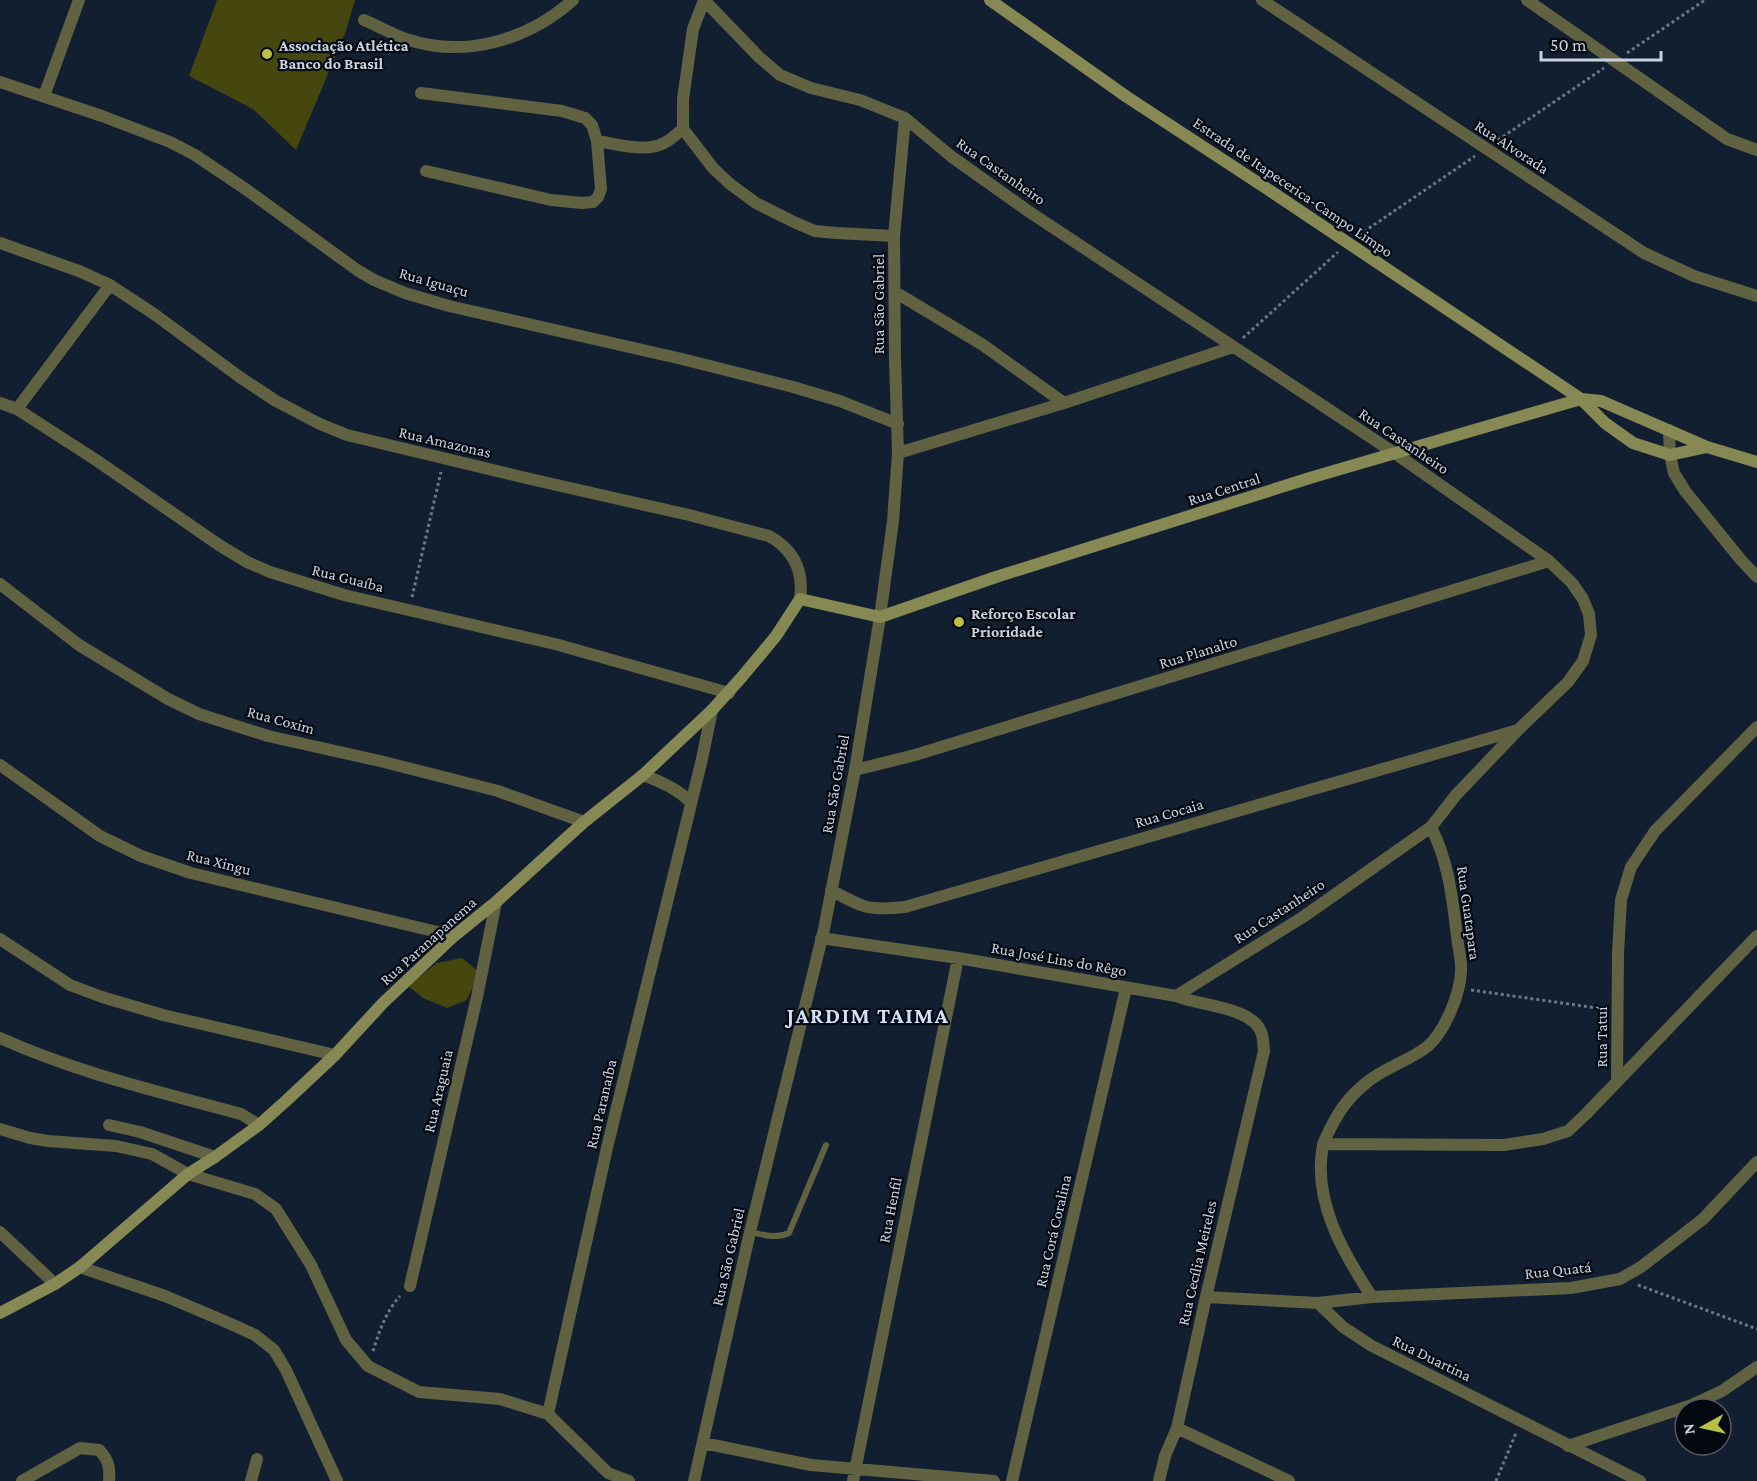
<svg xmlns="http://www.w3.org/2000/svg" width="1757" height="1481" viewBox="0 0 1757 1481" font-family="'Crimson Pro',serif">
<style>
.green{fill:#45470e}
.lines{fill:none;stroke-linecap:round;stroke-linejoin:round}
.path{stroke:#6b7786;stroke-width:3;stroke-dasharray:3 3;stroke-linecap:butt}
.lane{stroke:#606242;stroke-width:6}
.street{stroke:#606242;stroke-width:12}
.secondary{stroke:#868953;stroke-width:12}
.poi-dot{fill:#bbc044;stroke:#040911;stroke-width:2}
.labels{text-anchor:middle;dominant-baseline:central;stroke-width:4.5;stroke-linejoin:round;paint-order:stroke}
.poi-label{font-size:16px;font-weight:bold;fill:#cad3df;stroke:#040911;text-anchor:start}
.street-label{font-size:16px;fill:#cad3df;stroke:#040911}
.district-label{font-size:22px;font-weight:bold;letter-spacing:1.5px;fill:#cfe2fa;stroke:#040911}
</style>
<rect width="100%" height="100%" fill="#111f31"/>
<path class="green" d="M 217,0 L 355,0 L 346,31 L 296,150 L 253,109 L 189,76 Z
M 462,958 L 479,972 L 467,1000 L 447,1008 L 423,998 L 408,986 L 437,963 Z"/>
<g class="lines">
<path class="path" d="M 1627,53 L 1705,0
M 1498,140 L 1604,68
M 1359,235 L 1475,156
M 1243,338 L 1338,252
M 412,597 L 441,472
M 1471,990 L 1604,1009
M 1638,1285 L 1757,1329
M 373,1351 C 379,1332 386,1311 400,1296
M 1496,1481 L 1516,1433"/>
<path class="lane" d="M 750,1232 C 764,1235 776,1239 789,1233 L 826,1145"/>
<path class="street" d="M 704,0 L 759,57 L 780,75 L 811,88 L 860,100 L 905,118 L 952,157 L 1028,211 L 1396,454 L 1549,561 L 1572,583 L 1583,599 L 1589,614 L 1591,635 L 1583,661 L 1568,682 L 1518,730 L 1456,795 L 1431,827 L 1303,917 L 1176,996
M 704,0 L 693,29 L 683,99 L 683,129 L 713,168 L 730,184 L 756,203 L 796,223 L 815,231 L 836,233 L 894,236
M 1262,0 L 1644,253 L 1694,276 L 1757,296
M 1527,0 L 1727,139 L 1757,150
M 364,20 C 378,26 392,34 406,39 C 465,59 528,40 573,0
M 0,82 L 102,116 L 170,142 L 195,155 L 247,190 L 357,270 L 374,280 L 405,293 L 449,306 L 682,359 L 793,387 L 840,401 L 898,424
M 421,93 L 562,111 L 585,118 L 592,125 L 597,141 L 601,189 L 598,197 L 593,202 L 582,203 L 551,200 L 426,171
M 44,96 L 79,0
M 597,141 C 617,144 645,153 664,143 C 671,140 677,133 683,129
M 0,243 L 79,271 L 110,285 L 154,314 L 241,378 L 276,401 L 320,424 L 347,435 L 526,478 L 689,515 L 769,536 C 794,550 804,571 800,599
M 895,292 L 983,345 L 1064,403
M 0,403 L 17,409 L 96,460 L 219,545 L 247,562 L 270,572 L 344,595 L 555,644 L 729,693
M 17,409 L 110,285
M 1669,430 L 1670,455 L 1674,473 L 1685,491 L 1741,560 L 1757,577
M 898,453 L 1064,403 L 1233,347
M 0,584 L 79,645 L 168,699 L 199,714 L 268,736 L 380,761 L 498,791 L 584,822
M 0,765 L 100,836 L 141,856 L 191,873 L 454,936
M 855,770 L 915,755 L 1549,561
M 643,775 C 662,782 677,789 691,802
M 831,890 C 863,908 869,911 905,907 L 1518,730
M 821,938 L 958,958 L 1176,996 C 1200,1006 1252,1007 1261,1032 C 1264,1038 1263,1046 1264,1051 L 1206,1297 L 1177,1428 L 1165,1456 L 1159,1481
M 0,939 L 70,985 L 102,997 L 163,1015 L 335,1055
M 0,1038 C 77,1073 160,1092 241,1114 L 259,1125
M 1617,1080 L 1618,953 L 1621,900 L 1631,867 L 1655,831 L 1757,727
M 109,1125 L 140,1132 L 215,1157
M 0,1129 L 30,1138 L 48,1141 L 116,1146 L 152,1154 L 188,1174 L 255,1194 L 276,1209 L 311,1265 L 346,1340 L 368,1366 L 419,1392 L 500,1399 L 548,1414 L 608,1473 L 629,1481
M 1323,1144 L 1504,1145 L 1543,1139 L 1568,1131 L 1586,1114 L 1757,936
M 0,1232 L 55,1284
M 80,1267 L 165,1296 L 231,1324 L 255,1335 L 274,1350 L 286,1370 L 337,1481
M 410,1286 L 477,997 L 496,902
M 1206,1297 L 1318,1303 L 1343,1327 L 1372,1346 L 1640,1481
M 1372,1297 C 1343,1253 1312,1200 1323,1145 C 1324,1140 1328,1134 1330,1129 C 1340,1109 1349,1097 1366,1083 C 1384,1067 1410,1061 1428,1046 C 1445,1031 1460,994 1461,972 C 1462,961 1458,948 1457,936 C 1452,897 1449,863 1431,827
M 1318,1303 L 1372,1297 L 1571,1288 L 1620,1279 L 1641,1267 L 1703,1219 L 1757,1162
M 548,1414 L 607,1148 L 702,759 L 712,710
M 1177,1428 L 1289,1481
M 703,1443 L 811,1465 L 994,1481
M 1568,1446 L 1692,1405 L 1722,1391 L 1757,1367
M 22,1481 L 80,1448 L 99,1450 C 109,1460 110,1468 109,1481
M 251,1481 L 257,1459
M 694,1481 L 750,1232 L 824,929 L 855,770 L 880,617 L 893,521 L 898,453 L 895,360 L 894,236 L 905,118
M 853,1481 L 958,958
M 1012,1481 L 1126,988"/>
<path class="secondary" d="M 990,0 L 1127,97 L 1272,192 L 1581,399 L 1605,423 L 1633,443 L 1670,455 L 1707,447
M 0,1313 L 55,1284 L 80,1267 L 188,1174 L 215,1157 L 259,1125 L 287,1100 L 335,1055 L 383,1003 L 454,936 L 496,902 L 584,822 L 643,775 L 712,710 L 741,678 L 776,636 L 800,599 L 880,617 L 996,577 L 1313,477 L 1581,399 L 1601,401 L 1707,447 L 1757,462"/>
</g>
<g class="poi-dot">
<circle cx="267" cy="54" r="6"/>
<circle cx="959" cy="622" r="6"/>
</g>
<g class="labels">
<g class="poi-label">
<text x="279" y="45">Associação Atlética<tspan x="279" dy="18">Banco do Brasil</tspan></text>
<text x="971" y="613">Reforço Escolar<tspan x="971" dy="18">Prioridade</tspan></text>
</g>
<g class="street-label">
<text transform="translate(1512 147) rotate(33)">Rua Alvorada</text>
<text transform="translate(1001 171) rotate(35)">Rua Castanheiro</text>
<text transform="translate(1293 187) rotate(34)">Estrada de Itapecerica-Campo Limpo</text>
<text transform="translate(434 282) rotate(16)">Rua Iguaçu</text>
<text transform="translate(878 304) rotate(-90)">Rua São Gabriel</text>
<text transform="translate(1404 441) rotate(34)">Rua Castanheiro</text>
<text transform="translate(445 442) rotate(13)">Rua Amazonas</text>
<text transform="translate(1224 489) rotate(-18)">Rua Central</text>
<text transform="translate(348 578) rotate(14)">Rua Guaíba</text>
<text transform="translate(1198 652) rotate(-17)">Rua Planalto</text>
<text transform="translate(281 720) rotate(15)">Rua Coxim</text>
<text transform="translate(835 784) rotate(-80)">Rua São Gabriel</text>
<text transform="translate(1169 813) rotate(-16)">Rua Cocaia</text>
<text transform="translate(219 862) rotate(14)">Rua Xingu</text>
<text transform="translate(1279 911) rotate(-33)">Rua Castanheiro</text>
<text transform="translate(1469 913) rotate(82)">Rua Guatapara</text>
<text transform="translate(428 941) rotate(-42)">Rua Paranapanema</text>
<text transform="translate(1059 959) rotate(10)">Rua José Lins do Rêgo</text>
<text transform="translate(1601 1037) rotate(-90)">Rua Tatuí</text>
<text transform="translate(438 1091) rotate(-77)">Rua Araguaia</text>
<text transform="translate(601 1104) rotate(-77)">Rua Paranaíba</text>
<text transform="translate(890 1210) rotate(-79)">Rua Henfil</text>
<text transform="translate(1053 1231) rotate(-77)">Rua Corá Coralina</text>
<text transform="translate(728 1257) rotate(-77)">Rua São Gabriel</text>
<text transform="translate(1197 1263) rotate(-77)">Rua Cecília Meireles</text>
<text transform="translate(1558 1270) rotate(-6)">Rua Quatá</text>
<text transform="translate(1432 1358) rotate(26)">Rua Duartina</text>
</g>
<g class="district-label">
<text x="868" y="1015">JARDIM TAIMA</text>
</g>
</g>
<g transform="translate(1703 1427) rotate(262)"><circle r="28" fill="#040911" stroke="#535a63" stroke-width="1.5"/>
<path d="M0-4.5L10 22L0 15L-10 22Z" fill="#bbc044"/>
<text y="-9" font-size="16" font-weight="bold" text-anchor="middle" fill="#cad3df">N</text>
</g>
<path d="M1541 51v9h120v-9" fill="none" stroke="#cad3df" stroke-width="3"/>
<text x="1550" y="51" font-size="18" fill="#cad3df" stroke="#040911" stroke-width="4.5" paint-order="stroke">50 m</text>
</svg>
